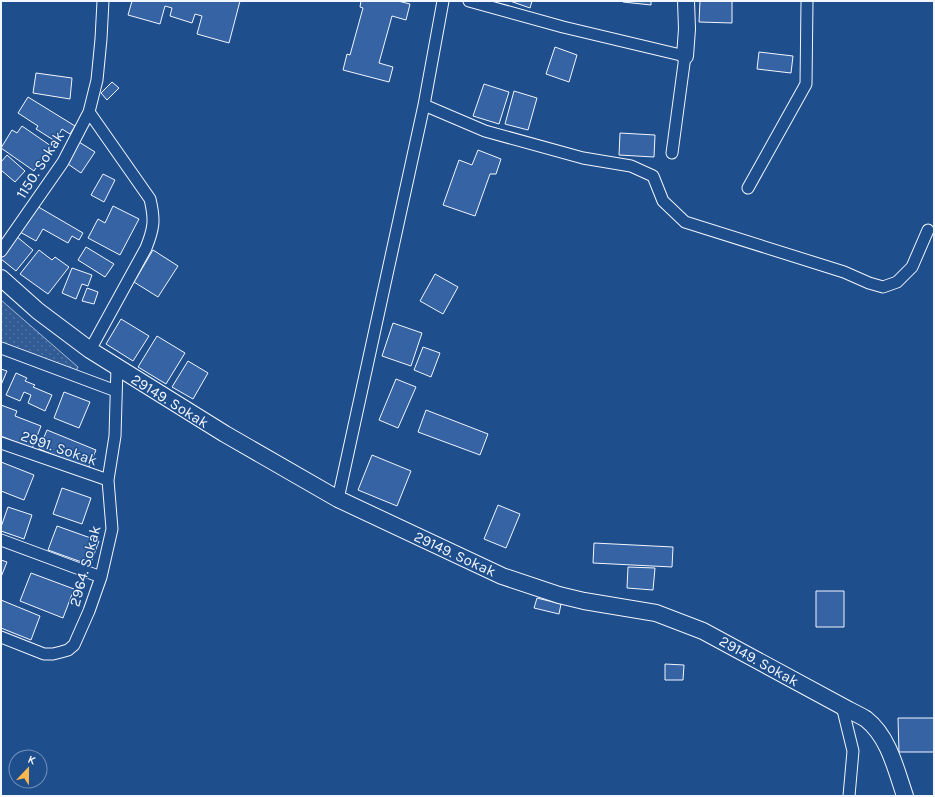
<svg xmlns="http://www.w3.org/2000/svg" width="935" height="797" viewBox="0 0 935 797" font-family="Karla,sans-serif">
<style>
.park{fill:url(#park-dots);stroke:#a8bbd7}
.building{fill:#3563a3;stroke:#f2f6ff}
.lines{fill:none;stroke-linecap:round;stroke-linejoin:round}
.street-casing{stroke:#f2f6ff;stroke-width:13}
.secondary-casing{stroke:#f2f6ff;stroke-width:18}
.street{stroke:#1f4e8c;stroke-width:11}
.secondary{stroke:#1f4e8c;stroke-width:16}
.labels{text-anchor:middle;dominant-baseline:central;stroke-width:3;stroke-linejoin:round;paint-order:stroke}
.street-label{font-size:15px;fill:#f2f6ff;stroke:#1f4e8c}
</style>
<defs>
<pattern id="park-dots" width="8" height="8" patternUnits="userSpaceOnUse"><rect width="8" height="8" fill="#305b95"/><path d="M2 2h.1M6 6h.1" fill="none" stroke="#4e73a5" stroke-width="1.8" stroke-linecap="round"/></pattern>
</defs>
<rect width="100%" height="100%" fill="#1f4e8c"/>
<path class="park" d="M 1,300 L 78,367 L 76,371 L 1,342 Z"/>
<path class="building" d="M 132,1 L 240,1 L 229,43 L 197,34 L 202,16 L 195,14 L 192,23 L 170,16 L 172,8 L 165,6 L 160,24 L 128,15 Z
M 361,1 L 398,1 L 410,4 L 406,20 L 392,16 L 379,63 L 393,67 L 389,82 L 343,70 L 347,54 L 350,55 L 363,8 L 360,7 Z
M 510,1 L 532,1 L 530,8 Z
M 624,1 L 651,1 L 651,5 L 623,2 Z
M 700,1 L 732,1 L 732,23 L 699,22 Z
M 555,47 L 577,55 L 569,82 L 546,74 Z
M 759,52 L 793,56 L 791,73 L 757,69 Z
M 36,73 L 72,78 L 70,99 L 33,93 Z
M 112,82 L 119,88 L 107,100 L 101,93 Z
M 484,84 L 509,92 L 499,124 L 473,116 Z
M 514,91 L 537,98 L 528,130 L 505,124 Z
M 28,97 L 75,126 L 70,134 L 62,129 L 55,141 L 36,129 L 38,126 L 18,113 Z
M 22,126 L 51,146 L 34,171 L 1,148 L 12,130 L 17,133 Z
M 620,133 L 655,135 L 654,157 L 619,155 Z
M 79,142 L 95,152 L 81,173 L 65,162 Z
M 478,150 L 501,159 L 496,174 L 490,174 L 475,216 L 443,205 L 459,160 L 472,165 Z
M 7,155 L 25,171 L 15,182 L 1,170 L 1,162 Z
M 103,174 L 115,180 L 104,202 L 91,195 Z
M 35,205 L 83,233 L 79,240 L 72,236 L 68,243 L 43,229 L 36,241 L 20,232 Z
M 113,206 L 139,219 L 120,255 L 88,238 L 98,219 L 105,223 Z
M 16,236 L 33,250 L 16,271 L 1,259 L 1,255 Z
M 86,247 L 114,264 L 105,277 L 78,260 Z
M 39,250 L 52,260 L 55,257 L 69,267 L 48,294 L 20,274 Z
M 153,250 L 178,266 L 158,297 L 134,282 Z
M 72,268 L 92,275 L 88,286 L 82,284 L 76,299 L 62,293 Z
M 435,274 L 458,287 L 443,314 L 420,301 Z
M 87,288 L 98,292 L 94,304 L 82,301 Z
M 121,319 L 149,336 L 133,361 L 106,344 Z
M 393,323 L 422,333 L 411,366 L 382,356 Z
M 157,336 L 185,353 L 166,384 L 138,367 Z
M 423,347 L 440,353 L 431,377 L 414,370 Z
M 188,361 L 208,373 L 193,399 L 172,387 Z
M 1,369 L 7,371 L 1,385 Z
M 16,373 L 27,378 L 25,381 L 35,385 L 33,387 L 52,395 L 45,411 L 28,403 L 31,395 L 24,392 L 20,401 L 6,395 Z
M 396,379 L 416,387 L 398,428 L 379,420 Z
M 64,392 L 90,402 L 79,428 L 54,418 Z
M 1,405 L 17,411 L 15,416 L 41,426 L 32,449 L 1,436 Z
M 426,410 L 488,434 L 480,455 L 418,432 Z
M 47,430 L 96,450 L 88,469 L 39,449 Z
M 372,455 L 411,471 L 397,506 L 358,490 Z
M 1,462 L 34,475 L 24,500 L 1,491 Z
M 62,488 L 91,498 L 82,524 L 53,514 Z
M 498,505 L 520,514 L 506,548 L 484,539 Z
M 8,507 L 32,515 L 24,539 L 1,531 L 1,527 Z
M 57,526 L 99,541 L 90,565 L 48,550 Z
M 594,543 L 673,547 L 672,567 L 593,563 Z
M 1,560 L 7,562 L 1,577 Z
M 628,567 L 655,568 L 653,590 L 627,588 Z
M 31,573 L 74,589 L 63,618 L 20,601 Z
M 816,591 L 844,591 L 844,627 L 816,627 Z
M 537,598 L 561,604 L 559,614 L 534,608 Z
M 1,600 L 40,616 L 31,640 L 1,628 Z
M 665,664 L 684,665 L 683,680 L 665,680 Z
M 898,718 L 934,718 L 934,752 L 899,752 Z"/>
<g class="lines">
<g class="street-casing">
<path id="street" d="M 469,1 L 563,27 L 685,56 L 672,153
M 424,105 L 485,131 L 583,158 L 631,166 L 653,176 L 663,201 L 685,222 L 844,272 L 869,283 L 883,287 L 897,282 L 912,267 L 928,230
M 748,188 L 806,84 L 807,1
M 1,251 L 63,162 L 89,112
M 1,348 L 116,391
M 90,350 L 146,248 C 154,228 155,220 150,199 L 89,112 L 97,80 L 101,39 L 103,1
M 1,443 L 108,480
M 338,499 L 424,105 L 443,1
M 1,540 L 101,577
M 1,637 L 44,654 L 53,654 L 61,652 L 68,650 L 74,645 L 89,611 L 101,577 L 112,529 L 108,480 L 115,436 L 117,367
M 842,706 L 853,751 L 849,796"/>
</g>
<g class="secondary-casing">
<path id="secondary" d="M 685,56 L 687,29 L 686,1
M 1,278 L 38,311 L 90,350 L 225,434 L 338,499 L 502,576 L 559,595 L 584,601 L 656,613 L 703,631 L 849,710 C 855,713 861,716 866,719 C 889,737 896,770 905,796"/>
</g>
<use href="#street" class="street"/>
<use href="#secondary" class="secondary"/>
</g>
<g class="labels">
<g class="street-label">
<text transform="translate(40 165) rotate(-58)">1150. Sokak</text>
<text transform="translate(170 401) rotate(32)">29149. Sokak</text>
<text transform="translate(59 448) rotate(19)">2991. Sokak</text>
<text transform="translate(455 554) rotate(25)">29149. Sokak</text>
<text transform="translate(85 566) rotate(-75)">2964. Sokak</text>
<text transform="translate(759 661) rotate(29)">29149. Sokak</text>
</g>
</g>
<rect width="935" height="797" fill="none" stroke="#f2f6ff" stroke-width="4"/>
<g transform="translate(28 769) rotate(22)"><circle r="19" fill="#1f4e8c" stroke="#7391ba"/>
<path d="M0-3L7 15L0 10L-7 15Z" fill="#ffb74d"/>
<text y="-6" font-size="11" font-weight="bold" text-anchor="middle" fill="#f2f6ff">K</text>
</g>
</svg>
